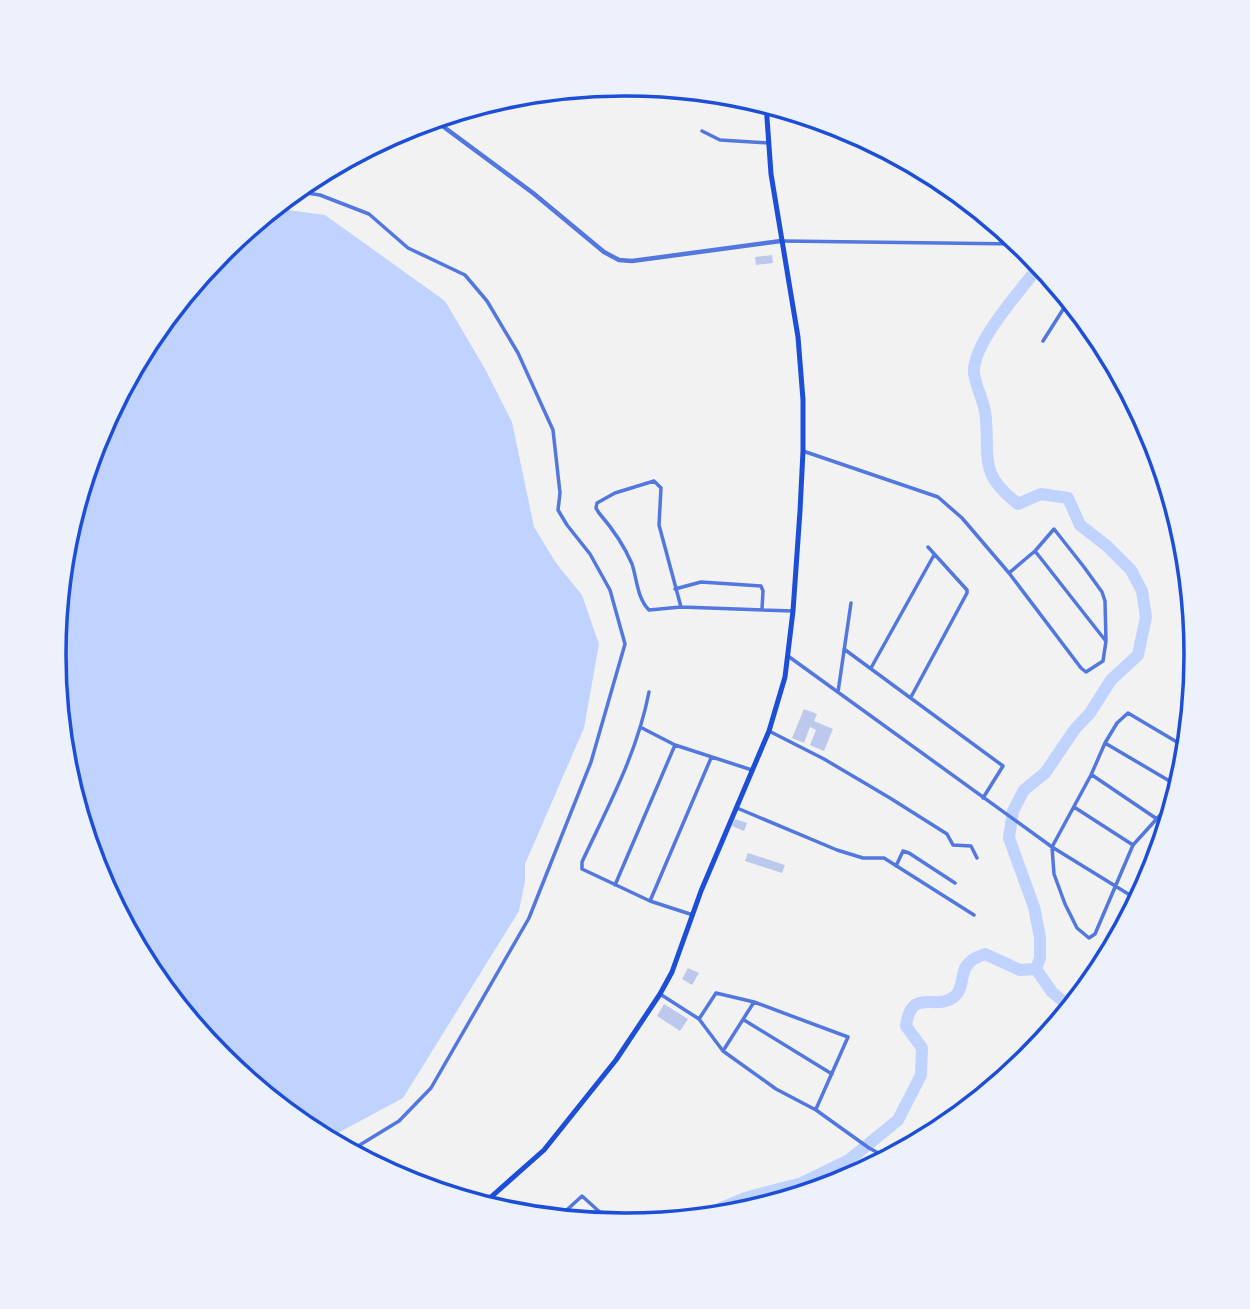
<svg xmlns="http://www.w3.org/2000/svg" width="1250" height="1309" viewBox="0 0 1250 1309" font-family="'Titillium Web',sans-serif">
<style>
.water{fill:#bfd3fe}
.lines{fill:none;stroke-linecap:round;stroke-linejoin:round}
.river{stroke:#bfd3fe;stroke-width:12}
.building{fill:#bdc9ec}
.minor{stroke:#5277de;stroke-width:3.5}
.tertiary{stroke:#5277de;stroke-width:4.5}
.secondary{stroke:#1d4ed8;stroke-width:5}
.rim{fill:none;stroke:#1d4ed8;stroke-width:3.5}
</style>
<rect width="100%" height="100%" fill="#f2f2f2"/>
<path class="water" d="M 273,208 L 325,215 L 445,301 L 484,367 L 512,422 L 534,527 L 556,563 L 582,595 L 599,644 L 584,728 L 525,864 L 525,881 L 519,911 L 403,1098 L 338,1133 L 324,1138 L 308,1129 L 221,1058 L 150,971 L 98,873 L 65,765 L 54,654 L 65,543 L 98,436 L 151,337 L 222,251 Z"/>
<g class="lines">
<path class="river" d="M 1036,969 L 1040,958 L 1040,937 L 1034,907 L 1009,838 L 1013,811 L 1024,790 L 1045,773 L 1075,729 L 1090,713 L 1111,680 L 1138,655 L 1146,617 L 1142,591 L 1131,570 L 1107,546 L 1080,525 L 1068,498 L 1041,494 L 1018,504 C 980,474 989,462 986,420 C 986,404 976,389 974,373 C 972,343 1022,289 1040,265
M 1036,969 L 1052,992 L 1070,1007
M 709,1217 L 721,1208 L 745,1198 L 802,1183 L 849,1160 L 898,1120 L 921,1075 L 922,1048 L 906,1026 C 912,985 936,1013 955,996 C 965,987 959,971 970,962 C 973,958 980,956 985,954 L 1020,970 L 1036,969"/>
</g>
<path class="building" d="M 772,255 L 773,263 L 756,265 L 755,257 Z
M 804,709 L 817,714 L 814,721 L 833,729 L 824,751 L 810,745 L 816,730 L 810,727 L 804,743 L 792,738 Z
M 735,819 L 747,823 L 744,831 L 732,826 Z
M 748,853 L 785,865 L 782,873 L 745,861 Z
M 688,968 L 699,973 L 692,985 L 682,979 Z
M 664,1004 L 688,1019 L 680,1031 L 657,1016 Z"/>
<g class="lines">
<path class="minor" d="M 702,131 L 720,140 L 769,143
M 294,191 L 320,195 L 369,214 L 408,248 L 465,275 L 487,301 L 518,353 L 553,430 L 560,493 L 558,510 L 567,525 L 590,554 L 610,590 L 625,644 L 591,762 L 529,918 L 431,1088 L 399,1121 L 350,1151
M 783,241 L 1020,244
M 1043,341 L 1069,300
M 803,451 L 938,497 L 962,518 L 1009,573 L 1081,668 L 1086,672 L 1103,661 L 1106,641 L 1105,601 L 1102,592 L 1084,567 L 1054,529 L 1035,551 L 1009,573
M 1035,551 L 1105,640
M 675,589 L 701,582 L 761,586 L 763,591 L 762,609
M 681,607 L 659,525 L 661,488 L 654,481 L 615,493 L 597,503 L 596,508 L 599,513 C 612,528 624,545 632,564 C 637,579 637,598 649,610 L 681,607 L 793,611
M 844,649 L 1003,766 L 983,798
M 788,656 L 1052,847 L 1138,900
M 871,668 L 934,555
M 649,692 C 637,754 608,806 582,862 L 582,869 L 650,901 L 693,915
M 838,692 L 851,603
M 911,697 L 967,593 L 967,590 L 928,547
M 642,728 L 675,745 L 752,770
M 769,731 L 824,759 L 890,798 L 947,834 L 953,845 L 971,846 L 977,858
M 1105,743 L 1178,786
M 1092,775 L 1157,819
M 1180,783 L 1173,801 L 1133,845 L 1095,934 L 1089,938 L 1077,928 L 1065,904 L 1054,874 L 1052,847 L 1091,775 L 1105,743 L 1117,723 L 1128,713 L 1187,748
M 1074,807 L 1133,845
M 737,808 L 837,850 L 863,858 L 884,858 L 974,915
M 896,866 L 903,851 L 909,853 L 955,883
M 615,885 L 675,745
M 650,901 L 711,758
M 660,994 L 699,1019 L 723,1051 L 776,1089 L 816,1110 L 869,1148 L 888,1158
M 699,1019 L 716,993 L 754,1002 L 848,1037 L 816,1109
M 744,1020 L 832,1074
M 723,1051 L 754,1002
M 557,1219 L 582,1196 L 613,1224"/>
<path class="tertiary" d="M 433,119 L 533,193 L 604,252 L 619,260 L 632,261 L 781,241"/>
<path class="secondary" d="M 482,1205 L 544,1150 L 616,1060 L 660,994 L 672,972 L 701,891 L 769,731 L 785,677 L 793,611 L 800,511 L 803,451 L 803,400 L 798,337 L 771,174 L 766,104"/>
</g>
<path d="M0 0H1250V1309H0ZM624 96H626A558 558 0 0 1 1184 654V655A558 558 0 0 1 626 1213H624A558 558 0 0 1 66 655V654A558 558 0 0 1 624 96Z" fill="#edf1fc" fill-rule="evenodd"/>
<path class="rim" d="M624 96H626A558 558 0 0 1 1184 654V655A558 558 0 0 1 626 1213H624A558 558 0 0 1 66 655V654A558 558 0 0 1 624 96Z"/>
</svg>
